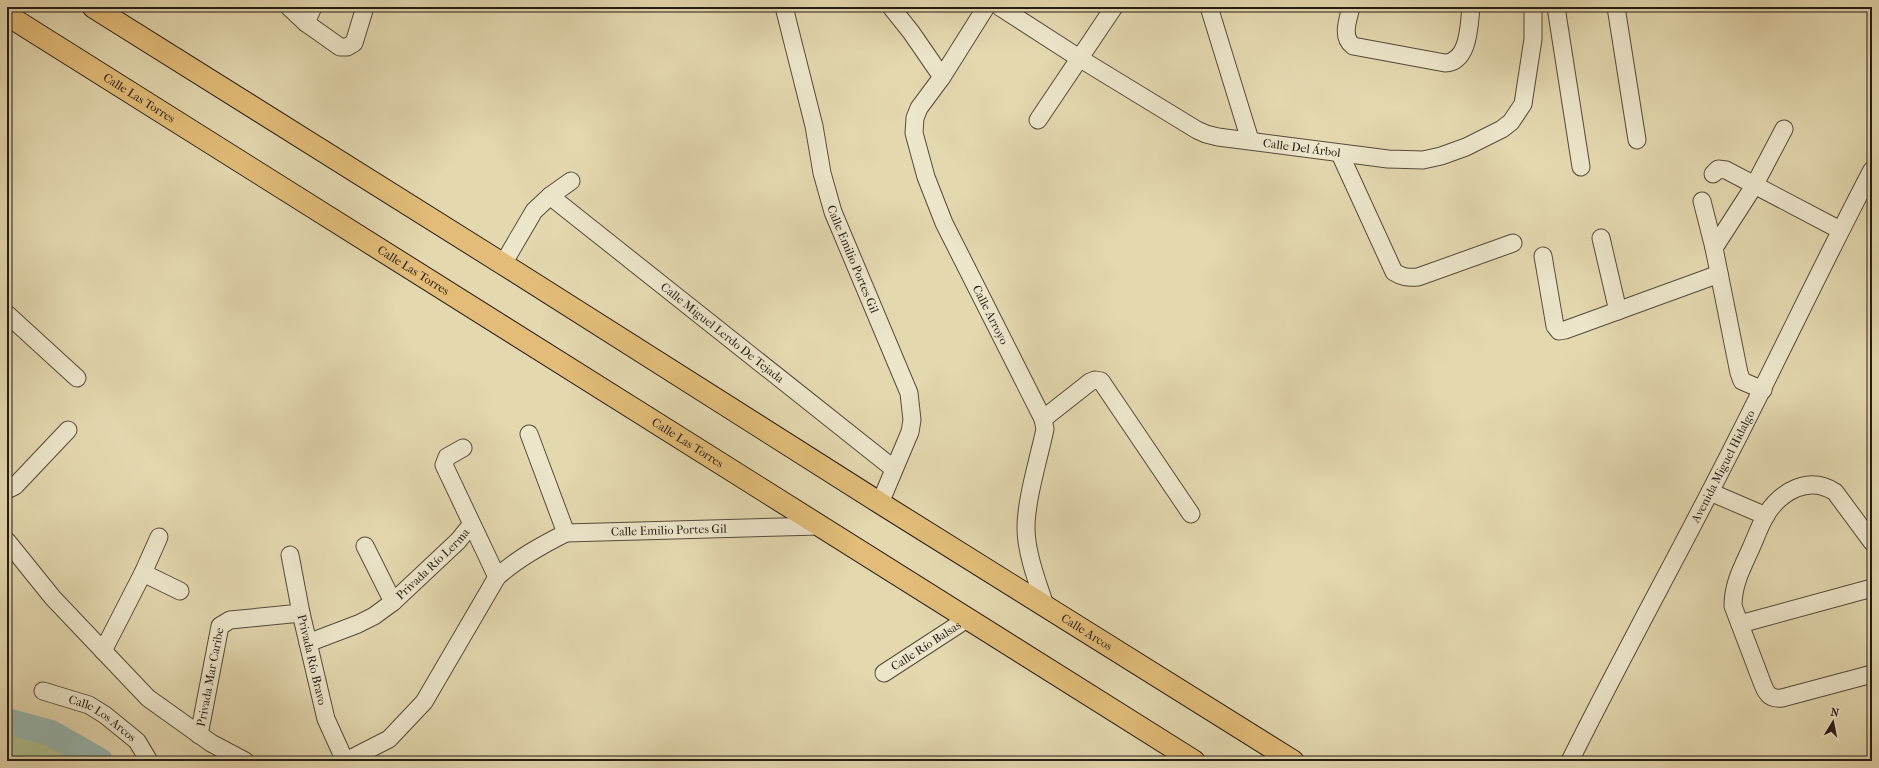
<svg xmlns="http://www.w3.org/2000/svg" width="1879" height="768" viewBox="0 0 1879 768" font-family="'IM FELL French Canon',serif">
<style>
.green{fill:#afc08f;stroke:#6a6e52}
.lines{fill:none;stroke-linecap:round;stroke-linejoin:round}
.river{stroke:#97b8b2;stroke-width:26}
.minor-casing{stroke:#554b3b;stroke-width:19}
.major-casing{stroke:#251c14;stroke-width:23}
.minor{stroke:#ede6cb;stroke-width:17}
.major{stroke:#e2bc78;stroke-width:21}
.labels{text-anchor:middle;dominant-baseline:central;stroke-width:4;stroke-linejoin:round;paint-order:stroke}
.street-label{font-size:12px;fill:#251c14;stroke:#ede6cb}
</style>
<rect width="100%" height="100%" fill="#e4d8af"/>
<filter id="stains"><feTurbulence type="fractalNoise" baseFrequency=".005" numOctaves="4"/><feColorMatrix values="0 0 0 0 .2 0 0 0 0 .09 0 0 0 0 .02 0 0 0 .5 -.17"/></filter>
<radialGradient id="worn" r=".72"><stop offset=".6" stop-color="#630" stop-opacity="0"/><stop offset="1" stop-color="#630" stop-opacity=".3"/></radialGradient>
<path class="green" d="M 7,721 L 51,733 L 100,761 L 7,761 Z"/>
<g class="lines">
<path class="river" d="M 7,721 L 51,733 L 100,761"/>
<g class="minor-casing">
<g id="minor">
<path d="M 289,7 L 306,23 L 340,47 L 347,47 L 354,43 L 365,7"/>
<path id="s1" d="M 784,7 L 814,126 L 822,173 L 833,212 L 909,393 L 912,420 L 910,432 L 880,503"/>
<path d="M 891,7 L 911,32 L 942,77"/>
<path id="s2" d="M 986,7 L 942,77 L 919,108 L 915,118 L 914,133 L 926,177 L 944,223 L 1043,419 L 1045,429 C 1039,458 1026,499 1026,528 C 1026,553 1038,584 1046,608"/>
<path id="s3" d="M 1000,7 L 1079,58 L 1197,130 L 1206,134 L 1218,137 L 1388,159 L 1423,160 L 1441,156 L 1466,147 L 1502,129 L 1511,122 L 1523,104 L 1533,39 L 1533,7"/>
<path d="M 1209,7 L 1250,140"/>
<path d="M 1351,7 C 1348,20 1341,37 1353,46 L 1445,63 C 1469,62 1469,26 1471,7"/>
<path d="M 1556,7 L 1581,167"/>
<path d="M 1616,7 L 1637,140"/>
<path d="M 306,23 L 313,7"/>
<path d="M 1038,120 L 1114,7"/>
<path d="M 1340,154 L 1394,272 C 1402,277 1408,278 1418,277 L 1513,243"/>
<path d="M 1713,174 L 1718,169 L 1726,170 L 1840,230"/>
<path id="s4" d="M 550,196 L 894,469"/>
<path d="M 1702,201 L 1714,248 L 1739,373 L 1742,381 L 1763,390"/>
<path d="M 1601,238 L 1618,311"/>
<path d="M 1714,248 L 1754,186 L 1784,129"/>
<path d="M 1543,256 L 1555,326 L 1559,331 L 1565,330 L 1719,274"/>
<path d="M 503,264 L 534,211 L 550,196 L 571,181"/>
<path d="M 7,314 L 77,378"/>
<path d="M 1043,419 L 1090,382 L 1095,380 L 1101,381 L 1191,514"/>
<path d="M 529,434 L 566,533"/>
<path d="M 463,448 L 447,457 L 444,465 L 497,577"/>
<path d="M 7,490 L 15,486 L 68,430"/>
<path d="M 1710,492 L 1766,516"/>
<path d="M 7,541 L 53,598 L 148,698 L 211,743 L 245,761"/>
<path d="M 1872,542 L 1835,492 C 1809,475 1781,491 1766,515 C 1760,525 1756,537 1751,548 C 1742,568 1733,584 1733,606 L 1763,685 C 1767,695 1771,699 1782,698 L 1872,674"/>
<path d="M 365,546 L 393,602"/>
<path id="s5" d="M 290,555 L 301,613 L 326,719 L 345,761"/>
<path d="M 143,573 L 180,591"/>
<path d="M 1740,624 L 1872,588"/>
<path id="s6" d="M 308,643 L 358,624 L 374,616 L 393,602 L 458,541 L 471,525"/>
<path d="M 103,651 L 143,573 L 159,537"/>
<path id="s7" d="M 884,673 L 967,619"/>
<path id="s8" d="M 43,691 L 89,705 L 105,715 L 137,741 L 149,761"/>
<path id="s9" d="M 199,735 L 220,626 L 230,620 L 301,613"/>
<path id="s10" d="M 346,761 L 389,739 L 424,702 L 497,577 C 518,558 542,545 566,533 L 819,526"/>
<path id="s11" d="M 1570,761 C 1622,656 1680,552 1733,447 C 1780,355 1824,261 1872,170"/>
</g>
</g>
<g class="major-casing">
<g id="major">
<path id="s12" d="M 93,7 L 503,264 L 880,503 L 1293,761"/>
<path id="s13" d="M 7,15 L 1194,761"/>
</g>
</g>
<use href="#minor" class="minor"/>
<use href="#major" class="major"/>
</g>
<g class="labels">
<g class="street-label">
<text stroke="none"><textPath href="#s13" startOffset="156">Calle Las Torres</textPath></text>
<text stroke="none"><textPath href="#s3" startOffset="339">Calle Del Árbol</textPath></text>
<text stroke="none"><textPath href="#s1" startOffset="262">Calle Emilio Portes Gil</textPath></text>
<text stroke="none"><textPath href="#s13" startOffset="480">Calle Las Torres</textPath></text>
<text stroke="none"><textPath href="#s2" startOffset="345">Calle Arroyo</textPath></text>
<text stroke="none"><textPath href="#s4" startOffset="220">Calle Miguel Lerdo De Tejada</textPath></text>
<text stroke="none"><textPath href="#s13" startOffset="804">Calle Las Torres</textPath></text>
<text stroke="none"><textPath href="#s11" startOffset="332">Avenida Miguel Hidalgo</textPath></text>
<text stroke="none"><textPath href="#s10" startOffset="429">Calle Emilio Portes Gil</textPath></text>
<text stroke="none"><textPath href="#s6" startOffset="150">Privada Río Lerma</textPath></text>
<text stroke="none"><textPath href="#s12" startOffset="1174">Calle Arcos</textPath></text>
<text stroke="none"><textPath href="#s7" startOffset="50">Calle Río Balsas</textPath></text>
<text stroke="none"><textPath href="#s5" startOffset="107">Privada Río Bravo</textPath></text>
<text stroke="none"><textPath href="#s9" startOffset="59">Privada Mar Caribe</textPath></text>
<text stroke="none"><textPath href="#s8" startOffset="66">Calle Los Arcos</textPath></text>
</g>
</g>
<rect width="1879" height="768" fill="none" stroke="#e4d8af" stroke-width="24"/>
<rect x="8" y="8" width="1863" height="752" fill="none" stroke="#251c14" stroke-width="2"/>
<rect x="12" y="12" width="1855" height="744" fill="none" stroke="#251c14"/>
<g transform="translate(1833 722) rotate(10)" stroke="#ede6cb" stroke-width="3" paint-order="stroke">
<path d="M0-3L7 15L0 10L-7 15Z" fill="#251c14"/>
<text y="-6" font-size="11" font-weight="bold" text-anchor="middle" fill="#251c14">N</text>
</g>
<rect width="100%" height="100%" filter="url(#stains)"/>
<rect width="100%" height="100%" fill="url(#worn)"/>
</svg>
